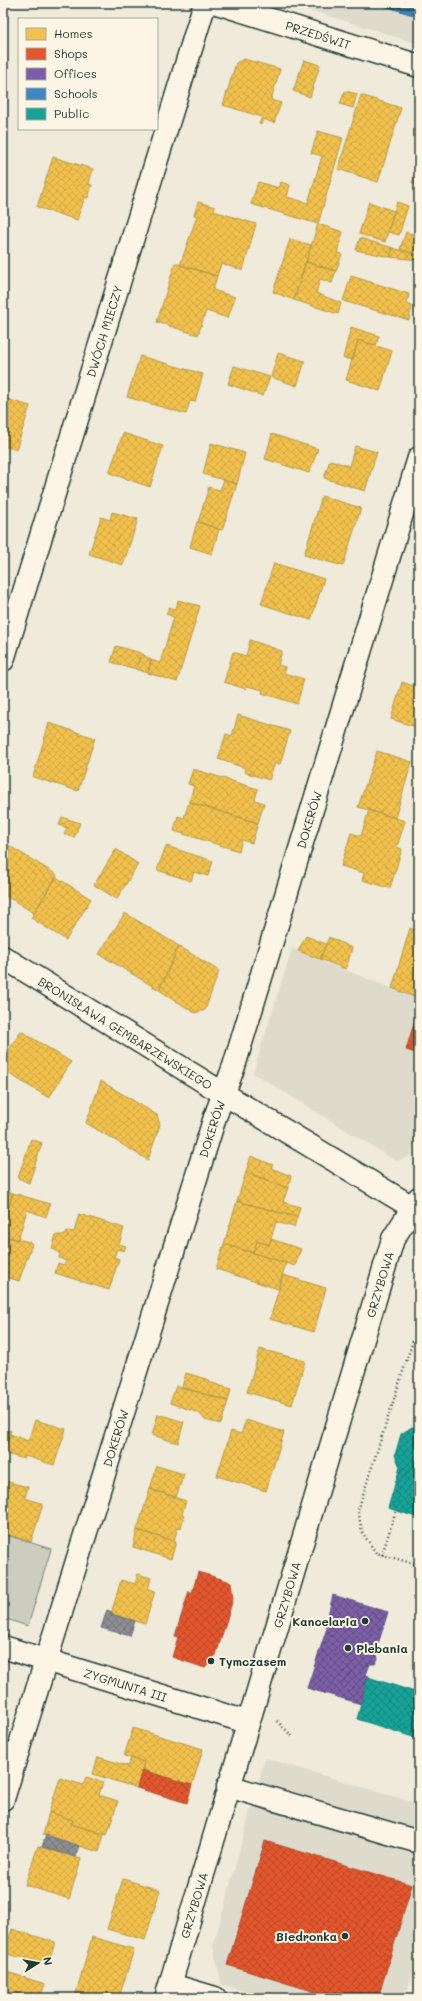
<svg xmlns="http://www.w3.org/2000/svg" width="422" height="2001" viewBox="0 0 422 2001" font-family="Mali,sans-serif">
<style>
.built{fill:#dedbcc}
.grass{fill:#cccdbf;stroke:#76857a}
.homes{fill:url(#homes-cross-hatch);stroke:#b39946}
.shops{fill:url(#shops-cross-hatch);stroke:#a94f30}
.offices{fill:url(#offices-cross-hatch);stroke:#5f5484}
.schools{fill:url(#schools-cross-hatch);stroke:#35729a}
.public{fill:url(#public-cross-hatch);stroke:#19847a}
.industry{fill:url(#industry-cross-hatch);stroke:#6c7576}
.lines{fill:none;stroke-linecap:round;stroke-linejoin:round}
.minor-casing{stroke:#1f3d34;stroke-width:25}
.path{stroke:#1f3d34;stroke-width:2.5;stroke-dasharray:1 3;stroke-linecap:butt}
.minor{stroke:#fcf5e5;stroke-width:22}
.poi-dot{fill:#1f3d34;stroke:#fcf5e5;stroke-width:1.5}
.labels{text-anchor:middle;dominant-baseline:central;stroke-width:4;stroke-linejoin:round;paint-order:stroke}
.street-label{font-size:12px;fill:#1f3d34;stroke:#fcf5e5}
.poi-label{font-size:12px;font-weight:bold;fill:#1f3d34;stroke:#fcf5e5;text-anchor:end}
</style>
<defs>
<pattern id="homes-cross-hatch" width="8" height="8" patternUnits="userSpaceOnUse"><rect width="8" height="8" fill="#f2c14e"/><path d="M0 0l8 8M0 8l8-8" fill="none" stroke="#cfa745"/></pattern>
<pattern id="shops-cross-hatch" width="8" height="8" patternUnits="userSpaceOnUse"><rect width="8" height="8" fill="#e4572e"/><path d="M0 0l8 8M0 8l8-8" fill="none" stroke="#b84928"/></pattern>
<pattern id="offices-cross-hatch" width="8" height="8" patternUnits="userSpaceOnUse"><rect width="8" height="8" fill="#7b5ea7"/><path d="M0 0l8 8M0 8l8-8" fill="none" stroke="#5e4b81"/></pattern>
<pattern id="schools-cross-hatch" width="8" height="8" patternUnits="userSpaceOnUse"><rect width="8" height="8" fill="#3f88c5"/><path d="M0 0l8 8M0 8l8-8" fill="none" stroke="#3470a1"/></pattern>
<pattern id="public-cross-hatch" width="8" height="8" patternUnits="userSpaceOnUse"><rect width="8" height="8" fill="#17a398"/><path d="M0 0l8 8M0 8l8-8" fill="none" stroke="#14867d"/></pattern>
<pattern id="industry-cross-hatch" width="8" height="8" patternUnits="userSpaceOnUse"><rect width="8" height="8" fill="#8d8d92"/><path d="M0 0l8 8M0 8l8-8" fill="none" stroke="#737478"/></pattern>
</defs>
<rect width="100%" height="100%" fill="#efeada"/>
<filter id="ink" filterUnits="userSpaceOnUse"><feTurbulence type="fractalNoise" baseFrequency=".025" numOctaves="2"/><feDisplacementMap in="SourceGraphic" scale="8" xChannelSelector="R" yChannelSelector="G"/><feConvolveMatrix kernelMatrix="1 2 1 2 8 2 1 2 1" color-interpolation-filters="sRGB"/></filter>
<g filter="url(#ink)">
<path class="built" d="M 287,3 L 419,3 L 419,44 Z
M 292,949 L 419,999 L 419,1128 L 409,1157 L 396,1161 L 253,1073 Z
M 265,1758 L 419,1804 L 419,1952 L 405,1998 L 270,1998 L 222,1985 L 213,1947 Z"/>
<path class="grass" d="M 3,1534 L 51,1549 L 28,1626 L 3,1618 Z"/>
<path class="homes" d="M 244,59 L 280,69 L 271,100 L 281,103 L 274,123 L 263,119 L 261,125 L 259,124 L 262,117 L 223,105 L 236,63 Z
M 304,60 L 320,65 L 310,97 L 293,91 Z
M 345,91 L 357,94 L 353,108 L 340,104 Z
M 361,95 L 401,108 L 378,182 L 338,169 Z
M 318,131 L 343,138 L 318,224 L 251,204 L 258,182 L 279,188 L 281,182 L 290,185 L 287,197 L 308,203 L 322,156 L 311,153 Z
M 53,157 L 93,169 L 89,184 L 92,185 L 88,198 L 85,197 L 77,220 L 37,207 Z
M 419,161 L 419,185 L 412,183 Z
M 198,202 L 215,207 L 214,211 L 256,224 L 243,270 L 221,264 L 217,276 L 180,265 L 197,216 L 194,215 Z
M 369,202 L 394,211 L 385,242 L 359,234 Z
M 397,202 L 408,206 L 399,235 L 388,232 Z
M 318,224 L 343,232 L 337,253 L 342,254 L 336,271 L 306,262 Z
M 406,232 L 419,236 L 419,255 L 400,249 Z
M 360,238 L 393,248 L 390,257 L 356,250 Z
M 290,239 L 311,245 L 294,300 L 273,292 Z
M 393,248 L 419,256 L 418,260 L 390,257 Z
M 306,262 L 336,271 L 332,283 L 320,279 L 316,293 L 341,303 L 338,314 L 294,300 Z
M 175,263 L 217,276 L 213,290 L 235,297 L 228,318 L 206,311 L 198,335 L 157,322 Z
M 351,276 L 409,294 L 407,304 L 412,306 L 409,320 L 343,301 Z
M 351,327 L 379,336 L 376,345 L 358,340 L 353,360 L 343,358 Z
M 358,340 L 392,351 L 380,391 L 346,380 Z
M 278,353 L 305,361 L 297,386 L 271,377 Z
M 140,356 L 203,374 L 195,402 L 190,401 L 186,414 L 127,397 Z
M 234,366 L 270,377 L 263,396 L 228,384 Z
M 3,398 L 30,406 L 16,450 L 3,446 Z
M 123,433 L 163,446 L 150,487 L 109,473 Z
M 272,434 L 318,449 L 309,473 L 265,459 Z
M 211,443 L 245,453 L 237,484 L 203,474 Z
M 355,446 L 377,452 L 365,491 L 324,478 L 330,460 L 349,466 Z
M 224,480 L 237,484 L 222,530 L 198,522 L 209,487 L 220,490 Z
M 322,496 L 361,508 L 343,566 L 304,555 Z
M 112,512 L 138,519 L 123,565 L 89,554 L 101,517 L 110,520 Z
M 197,522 L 219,529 L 212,554 L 190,547 Z
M 274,563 L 324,579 L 311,620 L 261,604 Z
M 178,600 L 200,606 L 177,682 L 148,673 L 151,660 L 160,663 L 174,617 L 166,614 L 169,607 L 176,609 Z
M 250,640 L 282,651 L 278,665 L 285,667 L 284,673 L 304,679 L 297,704 L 262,693 L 263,690 L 247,686 L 246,689 L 224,682 L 233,652 L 246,656 Z
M 116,646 L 141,653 L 136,669 L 111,662 Z
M 141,653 L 151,660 L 148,673 L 136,669 Z
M 402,682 L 419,688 L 419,728 L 391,719 Z
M 238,715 L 290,731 L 280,764 L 275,763 L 269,780 L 244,772 L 245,768 L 218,759 L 226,734 L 232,736 Z
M 49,723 L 95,738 L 78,791 L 33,777 Z
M 377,751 L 412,762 L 395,818 L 358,807 Z
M 193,769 L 258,789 L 255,800 L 264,803 L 258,823 L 189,802 L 194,786 L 188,784 Z
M 189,802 L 258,823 L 252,843 L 242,840 L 239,851 L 174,831 L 178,816 L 184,818 Z
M 369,810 L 405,821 L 397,847 L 402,849 L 390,888 L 362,880 L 364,873 L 341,866 L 351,833 L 361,836 Z
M 62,817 L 80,823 L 74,838 L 64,834 L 67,828 L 59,825 Z
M 3,842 L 57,875 L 34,913 L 3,894 Z
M 166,846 L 213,861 L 208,876 L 194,872 L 191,881 L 157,870 Z
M 116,849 L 138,864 L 117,899 L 94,885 Z
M 56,877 L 91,899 L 66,940 L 31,918 Z
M 125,913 L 179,946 L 159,990 L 99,954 Z
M 410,928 L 419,932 L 419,999 L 392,988 Z
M 306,936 L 326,944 L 320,959 L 298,951 Z
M 329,937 L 352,948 L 346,969 L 320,959 Z
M 179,946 L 219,971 L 205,1010 L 195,1013 L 159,990 Z
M 21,1031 L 71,1062 L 49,1098 L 3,1070 L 3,1060 Z
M 101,1081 L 157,1115 L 160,1125 L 148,1160 L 86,1123 Z
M 31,1139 L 42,1143 L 29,1183 L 18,1178 Z
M 251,1156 L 273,1165 L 271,1168 L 291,1176 L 288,1188 L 246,1172 Z
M 246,1172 L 288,1188 L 283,1202 L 300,1207 L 297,1217 L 237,1201 Z
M 3,1190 L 13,1193 L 8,1208 L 3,1207 Z
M 13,1193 L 50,1204 L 46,1217 L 27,1210 L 18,1240 L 3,1236 L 3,1226 Z
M 237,1201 L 297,1217 L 294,1227 L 276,1222 L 269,1245 L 257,1241 L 253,1253 L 224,1244 Z
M 3,1207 L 8,1208 L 3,1226 Z
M 79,1214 L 124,1228 L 119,1244 L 126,1246 L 124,1251 L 117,1249 L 114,1257 L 119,1259 L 109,1290 L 55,1273 L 58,1263 L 64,1265 L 66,1261 L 59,1258 L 60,1254 L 52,1248 L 56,1235 L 66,1235 L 67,1231 L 74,1232 Z
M 3,1236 L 30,1242 L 32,1244 L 19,1281 L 3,1276 Z
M 271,1239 L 301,1249 L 295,1266 L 253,1253 L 257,1241 L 269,1245 Z
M 224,1244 L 286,1263 L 278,1289 L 216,1269 Z
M 283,1275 L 326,1288 L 314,1332 L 270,1319 Z
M 260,1349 L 305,1361 L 292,1405 L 247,1392 Z
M 186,1373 L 209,1380 L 209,1382 L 231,1389 L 228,1401 L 182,1387 Z
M 176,1386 L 228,1401 L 221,1424 L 205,1420 L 199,1413 L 170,1403 Z
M 158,1414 L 184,1422 L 178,1443 L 152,1435 Z
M 35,1420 L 66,1429 L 54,1465 L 25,1456 L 24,1459 L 3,1453 L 3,1448 L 5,1449 L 10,1434 L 28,1441 Z
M 246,1420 L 284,1432 L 266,1491 L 217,1476 L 231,1431 L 241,1434 Z
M 3,1429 L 11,1431 L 5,1449 L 3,1448 Z
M 157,1466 L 184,1474 L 176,1497 L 150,1489 Z
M 5,1481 L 28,1487 L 25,1498 L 43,1504 L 31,1542 L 3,1533 L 3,1486 Z
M 150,1489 L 186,1501 L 182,1514 L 184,1515 L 181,1528 L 178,1527 L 174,1541 L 137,1530 Z
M 137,1530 L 176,1542 L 171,1559 L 133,1547 Z
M 138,1574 L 151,1578 L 148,1589 L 155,1591 L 145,1624 L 111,1614 L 121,1580 L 135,1584 Z
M 133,1728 L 203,1749 L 192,1785 L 142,1770 L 144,1762 L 124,1756 Z
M 98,1757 L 128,1766 L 131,1758 L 144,1762 L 137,1788 L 93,1774 Z
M 86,1777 L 103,1782 L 99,1795 L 118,1801 L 107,1835 L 71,1824 L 73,1820 L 49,1812 L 60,1778 L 83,1785 Z
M 49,1812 L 73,1820 L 71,1824 L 104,1834 L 99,1852 L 43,1835 Z
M 38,1846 L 81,1859 L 69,1899 L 25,1885 Z
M 123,1879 L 160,1890 L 145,1940 L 107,1929 Z
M 12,1929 L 55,1942 L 48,1966 L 4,1953 Z
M 92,1937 L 134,1949 L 119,1998 L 92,1998 L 76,1993 Z
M 7,1972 L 45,1984 L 40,1998 L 31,1998 L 3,1989 Z
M 76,1993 L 92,1998 L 74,1998 Z"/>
<path class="shops" d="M 417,1013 L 419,1013 L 419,1054 L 406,1050 Z
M 198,1572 L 231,1582 L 233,1599 L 216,1655 L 205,1668 L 172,1657 L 178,1637 L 175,1636 L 189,1591 L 192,1593 Z
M 142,1770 L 192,1785 L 187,1803 L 137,1788 Z
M 265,1841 L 412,1885 L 378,1998 L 335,1998 L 227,1965 Z"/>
<path class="offices" d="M 333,1595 L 388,1612 L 378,1644 L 376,1644 L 374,1652 L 377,1655 L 378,1659 L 375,1664 L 370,1664 L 366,1675 L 369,1676 L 361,1704 L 307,1688 L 327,1628 L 325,1627 Z"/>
<path class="schools" d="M 375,3 L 419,3 L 419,17 Z"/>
<path class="public" d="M 419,1426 L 419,1518 L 388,1508 L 400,1467 L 395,1455 L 401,1434 L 412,1427 L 417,1428 Z
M 368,1677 L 418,1693 L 419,1691 L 419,1739 L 357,1719 Z"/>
<path class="industry" d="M 107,1610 L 112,1612 L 111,1614 L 135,1621 L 130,1636 L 101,1628 Z
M 46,1835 L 80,1846 L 76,1857 L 42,1847 Z"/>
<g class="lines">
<g class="minor-casing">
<g id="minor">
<path id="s1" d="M 217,3 L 419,66"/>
<path id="s2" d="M 3,660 L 205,3"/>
<path id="s3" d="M 3,957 L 224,1094 L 412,1207"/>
<path id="s4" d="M 3,1647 L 247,1722"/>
<path d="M 228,1786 L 419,1842"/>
<path id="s5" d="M 3,1799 L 215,1117 L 234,1066 L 419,458"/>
<path d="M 171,1985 L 215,1998"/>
<path id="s6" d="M 166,1998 L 393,1239 L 419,1198"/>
</g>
</g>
<path class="path" d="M 419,1322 L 358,1510 L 362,1532 L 376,1553 L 419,1565
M 382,1555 L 396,1510
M 277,1721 L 292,1736"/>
<use href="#minor" class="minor"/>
</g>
</g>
<g class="poi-dot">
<circle cx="365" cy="1621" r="4"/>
<circle cx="348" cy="1648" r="4"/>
<circle cx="211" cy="1661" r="4"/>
<circle cx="345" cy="1936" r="4"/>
</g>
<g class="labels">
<g class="street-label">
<text stroke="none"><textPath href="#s1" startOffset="106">PRZEDŚWIT</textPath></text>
<text stroke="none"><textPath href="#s2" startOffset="344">DWÓCH MIECZY</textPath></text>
<text stroke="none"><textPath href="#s5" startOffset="1026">DOKERÓW</textPath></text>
<text stroke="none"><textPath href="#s3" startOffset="144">BRONISŁAWA GEMBARZEWSKIEGO</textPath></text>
<text stroke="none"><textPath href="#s5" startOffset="702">DOKERÓW</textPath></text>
<text stroke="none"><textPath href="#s6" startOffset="745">GRZYBOWA</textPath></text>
<text stroke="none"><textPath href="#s5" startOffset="378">DOKERÓW</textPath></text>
<text stroke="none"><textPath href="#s6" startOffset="421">GRZYBOWA</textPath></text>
<text stroke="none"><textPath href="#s4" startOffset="128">ZYGMUNTA III</textPath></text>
<text stroke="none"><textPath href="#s6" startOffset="97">GRZYBOWA</textPath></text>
</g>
<g class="poi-label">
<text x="357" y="1621">Kancelaria</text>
<text x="356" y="1648" text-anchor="start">Plebania</text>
<text x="219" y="1661" text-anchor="start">Tymczasem</text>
<text x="337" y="1936">Biedronka</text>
</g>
</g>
<rect width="422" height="2001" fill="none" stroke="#fcf5e5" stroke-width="16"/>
<rect x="8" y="8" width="406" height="1985" fill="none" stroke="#1f3d34" stroke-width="1.5" filter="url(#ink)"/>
<rect x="18" y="18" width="140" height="112" fill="#fcf5e5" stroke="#a4ab9e"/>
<rect x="26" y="28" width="20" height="12" fill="#f2c14e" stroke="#a4ab9e"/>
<text x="54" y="38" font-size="12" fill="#1f3d34">Homes</text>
<rect x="26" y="48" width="20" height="12" fill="#e4572e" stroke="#a4ab9e"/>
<text x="54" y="58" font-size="12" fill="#1f3d34">Shops</text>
<rect x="26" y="68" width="20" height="12" fill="#7b5ea7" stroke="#a4ab9e"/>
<text x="54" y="78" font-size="12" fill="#1f3d34">Offices</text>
<rect x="26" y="88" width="20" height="12" fill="#3f88c5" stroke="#a4ab9e"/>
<text x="54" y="98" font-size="12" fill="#1f3d34">Schools</text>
<rect x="26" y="108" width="20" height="12" fill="#17a398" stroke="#a4ab9e"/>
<text x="54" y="118" font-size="12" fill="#1f3d34">Public</text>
<g transform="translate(38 1963) rotate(79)" stroke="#fcf5e5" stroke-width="3" paint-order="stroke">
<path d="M0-3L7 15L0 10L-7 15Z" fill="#1f3d34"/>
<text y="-6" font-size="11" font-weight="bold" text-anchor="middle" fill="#1f3d34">N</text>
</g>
</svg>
